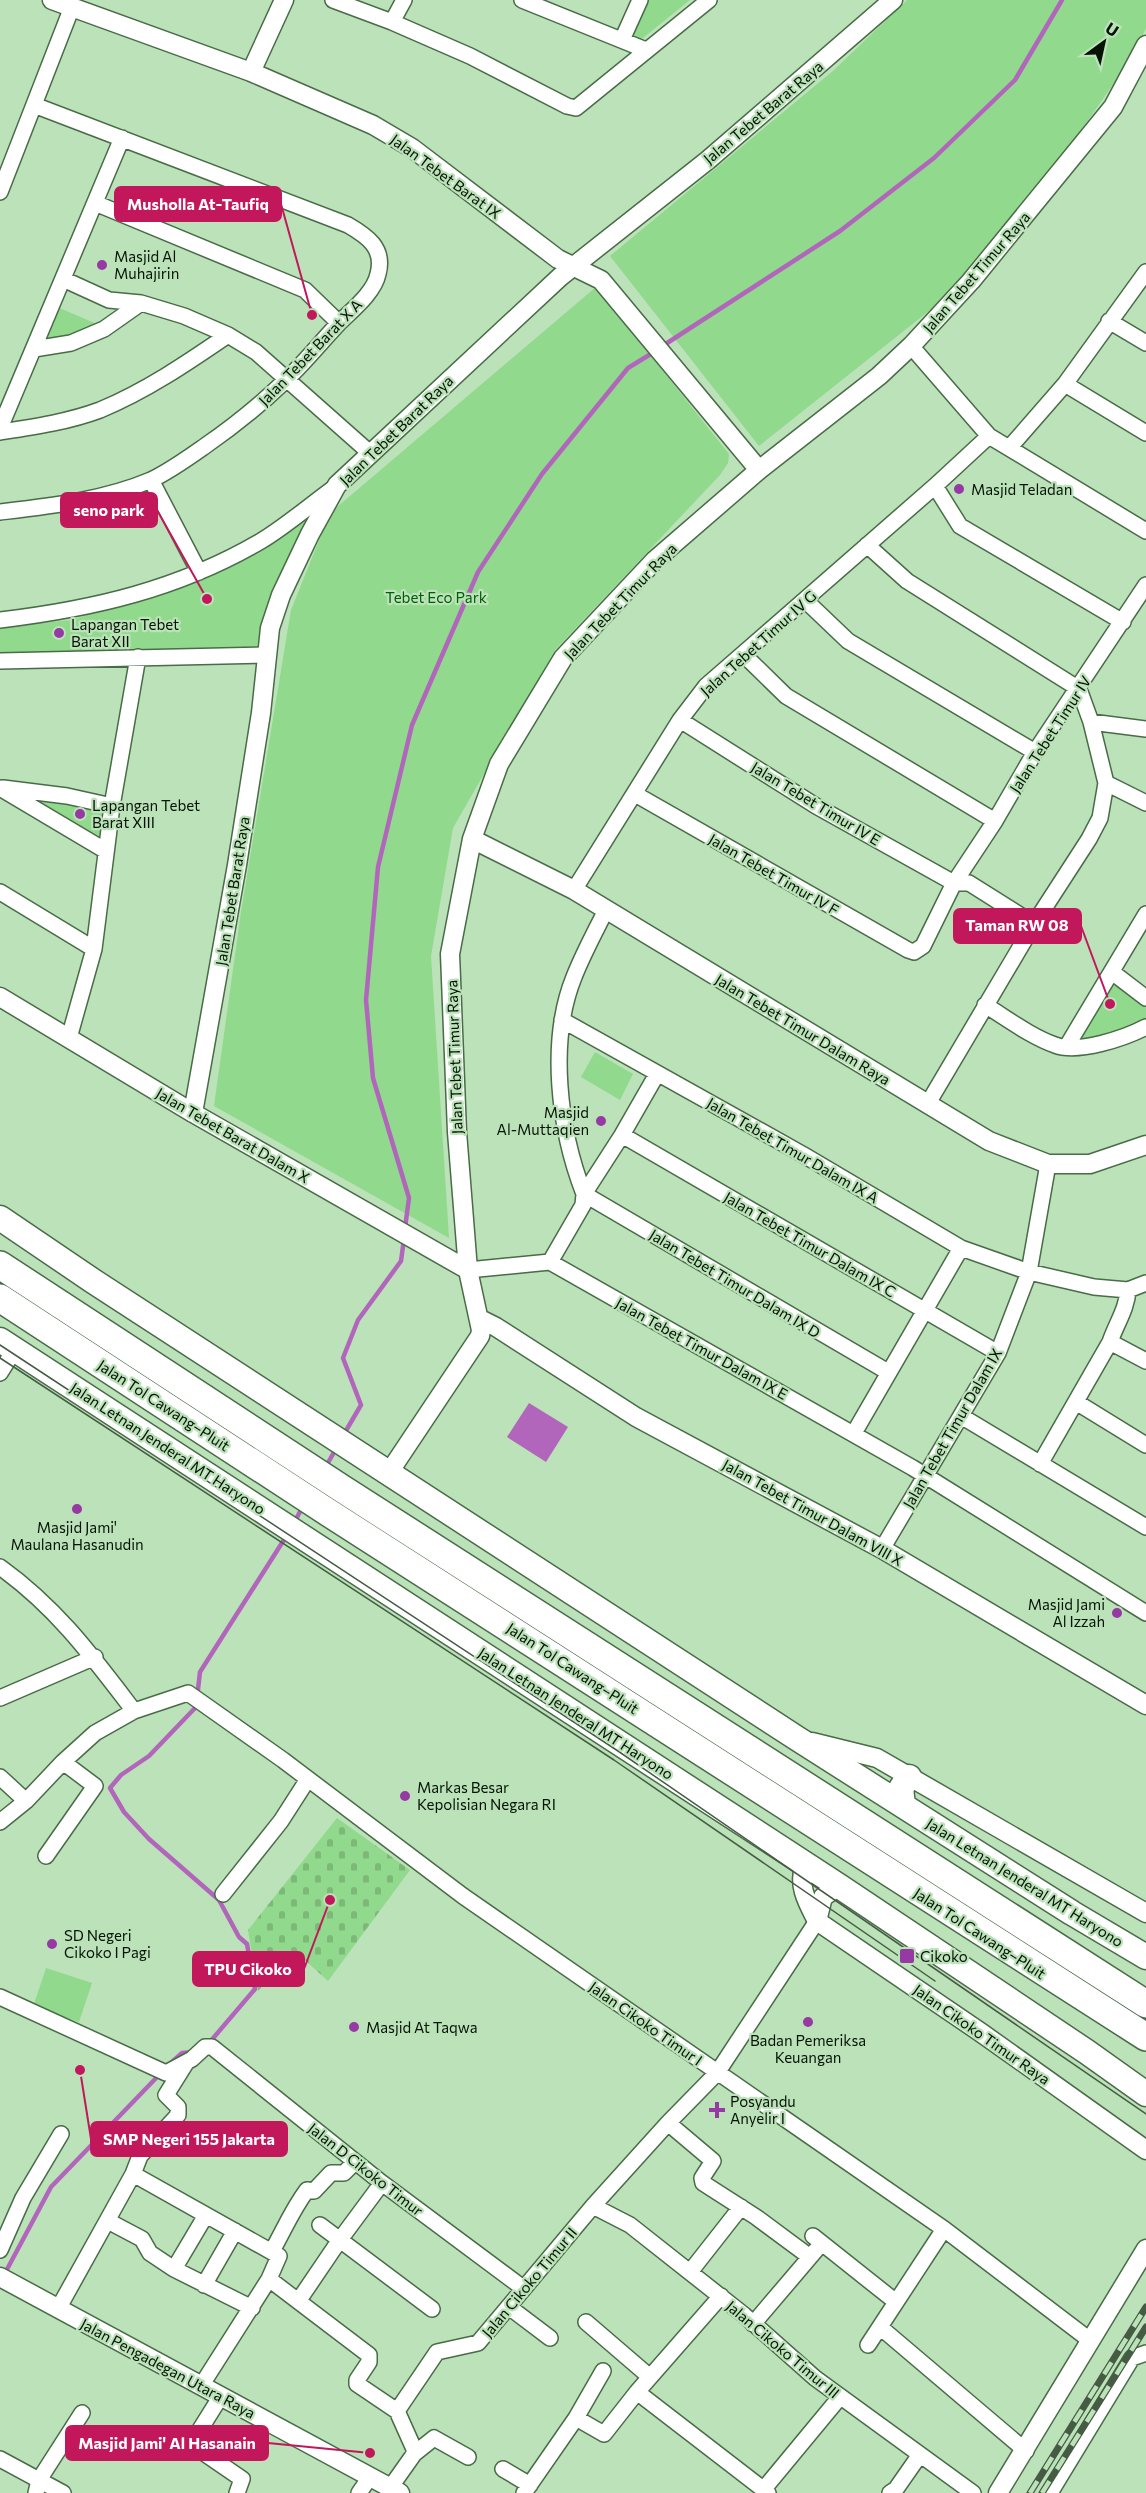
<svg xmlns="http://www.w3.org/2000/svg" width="1146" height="2493" viewBox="0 0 1146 2493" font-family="Commissioner,sans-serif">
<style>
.cemetery{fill:url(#cemetery-stones)}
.green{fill:#91d98d}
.water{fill:#b266bb}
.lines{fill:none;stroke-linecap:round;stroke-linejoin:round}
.stream{stroke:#b266bb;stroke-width:4.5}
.minor-casing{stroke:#496b47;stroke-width:18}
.tertiary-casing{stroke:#496b47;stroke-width:21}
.trunk-casing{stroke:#496b47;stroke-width:27}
.motorway-casing{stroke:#496b47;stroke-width:30}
.minor{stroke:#fff;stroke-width:15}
.tertiary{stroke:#fff;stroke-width:18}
.trunk{stroke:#fff;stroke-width:24}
.motorway{stroke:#fff;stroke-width:27}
.tram{stroke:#455b43;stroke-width:1.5}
.rail-casing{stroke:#455b43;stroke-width:7}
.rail{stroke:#bbe2b8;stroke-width:4.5;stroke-dasharray:14;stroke-linecap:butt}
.poi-dot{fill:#9639a2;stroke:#bbe2b8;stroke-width:2}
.labels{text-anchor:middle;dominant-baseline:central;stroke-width:4.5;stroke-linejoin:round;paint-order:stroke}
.street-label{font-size:15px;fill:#061305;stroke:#bbe2b8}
.poi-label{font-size:15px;fill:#061305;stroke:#bbe2b8;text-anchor:start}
.park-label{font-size:15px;fill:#005f04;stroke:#bbe2b8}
.leader{fill:none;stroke:#c2185b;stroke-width:2}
.callout-dot{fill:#c2185b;stroke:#bbe2b8;stroke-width:2}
.callout{fill:#c2185b;stroke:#c2185b;stroke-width:2}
.callout-label{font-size:16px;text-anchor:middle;font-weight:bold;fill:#fff}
</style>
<defs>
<pattern id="cemetery-stones" width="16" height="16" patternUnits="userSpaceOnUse" patternTransform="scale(1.5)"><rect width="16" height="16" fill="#91d98d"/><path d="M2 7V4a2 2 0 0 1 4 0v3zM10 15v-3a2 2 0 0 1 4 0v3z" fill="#7cb978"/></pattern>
</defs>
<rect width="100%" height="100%" fill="#bbe2b8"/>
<path class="cemetery" d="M 337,1818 L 410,1870 L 328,1981 L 296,1952 L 258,1991 L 248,1930 Z"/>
<path class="green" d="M 649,0 L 690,0 L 638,42 L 628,40 Z
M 907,0 L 1146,0 L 1146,28 L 1132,57 L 1055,168 L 949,295 L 759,446 L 610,256 L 834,70 Z
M 596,287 L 729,454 L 728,463 L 720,475 L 555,650 L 453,828 L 431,956 L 449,1238 L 214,1106 L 241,912 L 291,610 L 330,513 Z
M 55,306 L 99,325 L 60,338 L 43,337 Z
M 312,510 L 257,646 L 215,651 L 0,661 L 0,627 L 72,620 L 202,577 Z
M 17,791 L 104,809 L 101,837 Z
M 1114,978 L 1146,1003 L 1146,1018 L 1104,1038 L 1089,1037 L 1076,1042 Z
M 595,1052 L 633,1074 L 620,1100 L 581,1077 Z
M 46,1968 L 92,1983 L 79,2022 L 33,2007 Z"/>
<path class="water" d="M 529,1403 L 568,1427 L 546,1462 L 507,1437 Z"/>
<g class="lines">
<path class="stream" d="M 661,347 L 840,231 L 934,158 L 1015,80 L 1062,0
M 405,1228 L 409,1198 L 373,1078 L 366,1000 L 378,867 L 412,725 L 478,572 L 542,474 L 628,368 L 654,352
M 344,1434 L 361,1405 L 343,1358 L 358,1320 L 401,1261 L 404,1239
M 325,1468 L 337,1447
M 294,1523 L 303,1506
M 209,2043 L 255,1989 L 247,1944 L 239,1937 L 219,1900 L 149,1839 L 124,1812 L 110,1788 L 121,1775 L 149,1756 L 196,1707 L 200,1672 L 287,1535
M 172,2062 L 182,2053 L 193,2052
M 4,2275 L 51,2187 L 159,2075"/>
<g class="minor-casing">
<path id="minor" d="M 333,0 L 392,22 L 470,56 L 567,106 L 576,108 L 709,0
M 522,0 L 646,50
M 392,22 L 404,0
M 622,40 L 640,0
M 0,192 L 72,7
M 95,203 L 305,290 L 339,323
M 63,279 L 109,300 L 141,303 L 184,316 L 228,335 L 256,352 L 370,453
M 1109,321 L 1146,343
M 911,346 L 989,436 L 1146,531
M 34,349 L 71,343 L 104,329 L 141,303
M 1065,384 L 1146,433
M 0,428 L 122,138
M 0,432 C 33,427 68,422 100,410 C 146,391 187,363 228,335
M 1010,447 L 1065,384 L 1146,272
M 151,480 L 199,572
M 935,486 L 960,526 L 1123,622
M 0,512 C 50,506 104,500 151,480 C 170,471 188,458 205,446 C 234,426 261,404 286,380 C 305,362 321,342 339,323 C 352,310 374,293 378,274 C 385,248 367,236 348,225 L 34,105
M 867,545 L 907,581 L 1079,689 L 1091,722 L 1106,783 L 1100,818 L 1089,839 L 1034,924 L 927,1105
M 805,600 L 848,641 L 1035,752
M 0,620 C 93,609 179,589 261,541 C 286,526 310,505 335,487
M 743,654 L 786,696 L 995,821
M 0,661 L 267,655
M 680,720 L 816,806 L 954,883
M 1091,722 L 1146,729
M 1106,783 L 1146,803
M 0,788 L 106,851
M 3,788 L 67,796 L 112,806
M 635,794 L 908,950 L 914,952 L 923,946 L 954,883 L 995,821 L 1035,752 L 1146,585
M 954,883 L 969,883 L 1034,924
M 574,890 L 680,720 L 706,686 L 935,486 L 989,436
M 0,892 L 94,949
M 606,910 C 595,932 583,954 574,977 C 548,1041 559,1130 584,1194 L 888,1372
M 1112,972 L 1146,998
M 985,1005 C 1008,1019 1030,1036 1055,1045 C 1078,1054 1125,1038 1146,1027
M 562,1020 L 802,1154 L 961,1248 L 1029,1272 L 1094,1287 L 1128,1290 L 1146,1283
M 69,1038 L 94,949 L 112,806 L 138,657
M 1067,1046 L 1146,914
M 622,1135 L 998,1353
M 550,1262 L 583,1205 L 584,1194 L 622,1135 L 657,1074
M 468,1270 L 550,1262 L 913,1468 L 1146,1613
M 1110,1342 L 1146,1361
M 0,1373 L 15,1349
M 1076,1402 L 1146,1445
M 961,1416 L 1146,1527
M 854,1433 L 961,1248
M 1040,1464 L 1110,1342 C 1116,1324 1127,1309 1128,1290
M 882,1549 L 998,1353 L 1029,1272 L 1048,1164
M 0,1567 C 57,1608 92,1656 134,1711
M 0,1698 L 95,1657
M 0,1777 L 26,1801
M 0,1822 L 26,1801 L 63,1762 L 95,1733 L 134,1711 L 188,1693 L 283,1760 L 463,1896 L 944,2229 L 1091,2341
M 46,1856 L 95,1786 L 63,1762
M 223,1894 L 281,1821 L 308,1779
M 0,1997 L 166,2073 L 192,2059 L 205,2047 L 212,2047 L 382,2183 L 523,2288
M 668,2123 L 713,2161 L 702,2178 L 703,2183 L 756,2217 L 810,2257
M 133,2174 L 140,2156 L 178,2115 L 178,2107 L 166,2095 L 186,2063
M 593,2206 L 630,2225 L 744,2315 L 815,2378 L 973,2493
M 108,2221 L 142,2239 L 150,2253 L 174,2269 L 252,2308
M 320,2225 L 432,2309
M 813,2236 L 896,2302
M 0,2250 L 23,2198 L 61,2134
M 272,2251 C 284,2230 292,2210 307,2190 L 314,2191 L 331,2173 L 344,2173 L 355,2162
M 174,2269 L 206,2215
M 690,2272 L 741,2207
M 269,2279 L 369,2355 L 369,2362 L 357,2380 L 357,2384 L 397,2411
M 204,2285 L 235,2231
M 721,2296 L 637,2392 L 768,2493
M 299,2300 L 339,2241 L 382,2183
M 509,2307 L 550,2338
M 58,2309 L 133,2174 L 279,2256 L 269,2279 L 201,2386
M 586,2322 L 650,2377
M 753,2324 L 816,2250
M 880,2327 L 1026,2451
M 868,2345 L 944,2229
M 221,2396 L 191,2444 L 242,2479 L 237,2493
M 576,2418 L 603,2371
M 414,2454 L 434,2438 L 468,2457
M 0,2459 L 63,2493
M 503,2469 L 530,2485
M 390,2488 L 414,2454 L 414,2449 L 397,2411 L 437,2352 L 478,2343 L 593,2206 L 668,2123 L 717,2073 L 817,1921
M 763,2490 L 840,2397
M 36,2493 L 39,2480 L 82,2413
M 359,2493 L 370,2477
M 524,2493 L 576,2418 L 604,2434 L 637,2392
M 890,2493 L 896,2489 L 919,2456
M 1050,2493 L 1132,2358 L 1146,2353"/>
</g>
<g class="tertiary-casing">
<path id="tertiary" d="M 52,0 L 251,72 L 373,125 L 412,148 L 558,259 L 601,280 L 759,470
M 251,72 L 284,0
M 472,839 L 574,890 L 989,1141 L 1048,1164 L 1090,1164 L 1146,1145
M 0,997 L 193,1113 L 468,1270
M 193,1113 L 237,865 L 261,713 L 270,628 L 281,595 L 310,534 L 337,485 L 560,277 L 708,160 L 893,0
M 480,1319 L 496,1327 L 636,1417 L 882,1549 L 1146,1705
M 388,1474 L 480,1336 L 481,1330 L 468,1270 L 457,1132 L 450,954 L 472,839 L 499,764 L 563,658 L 655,560 L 759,470 L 879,376 L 911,346 L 971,281 L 1113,107 L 1146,45
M 812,1742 L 877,1758 L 1146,1913
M 805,1863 C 797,1885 807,1902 817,1921 L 983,2034 L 1146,2150
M 817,1921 L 823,1897 L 839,1886
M 0,2277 L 400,2493
M 998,2493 L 1146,2249"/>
</g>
<g class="trunk-casing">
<path id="trunk" d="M 0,1218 L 93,1281 L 798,1739 L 1072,1913 L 1146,1957
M 0,1340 L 839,1886 L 1087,2052 L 1146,2094
M 903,1805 L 901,1788 L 909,1777"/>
</g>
<g class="motorway-casing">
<path id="motorway" d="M 0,1265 L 341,1488 L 1146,2004
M 0,1298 L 326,1511 L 1146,2037"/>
</g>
<use href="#minor" class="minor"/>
<use href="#tertiary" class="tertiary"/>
<use href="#trunk" class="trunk"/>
<use href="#motorway" class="motorway"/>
<path class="tram" d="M 0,1345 L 618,1751 L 1146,2114
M 0,1358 L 614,1760 L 935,1981"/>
<g class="rail-casing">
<path id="rail" d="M 1030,2493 L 1146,2307
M 1042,2493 L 1146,2327"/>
</g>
<use href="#rail" class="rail"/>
</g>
<g class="poi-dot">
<circle cx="102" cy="265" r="6"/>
<circle cx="959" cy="489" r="6"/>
<circle cx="59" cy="633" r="6"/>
<circle cx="80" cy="814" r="6"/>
<circle cx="601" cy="1121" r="6"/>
<circle cx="77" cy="1509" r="6"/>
<circle cx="1117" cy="1613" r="6"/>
<circle cx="405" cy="1796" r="6"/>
<circle cx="52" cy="1944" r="6"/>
<rect x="899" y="1948" width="16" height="16" rx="3"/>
<circle cx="808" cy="2022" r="6"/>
<circle cx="354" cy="2027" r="6"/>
<path d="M714 2101h6v6h6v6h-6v6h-6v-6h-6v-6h6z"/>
</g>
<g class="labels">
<g class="street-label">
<text transform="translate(763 112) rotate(-40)">Jalan Tebet Barat Raya</text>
<text transform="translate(446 176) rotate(36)">Jalan Tebet Barat IX</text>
<text transform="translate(976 272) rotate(-49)">Jalan Tebet Timur Raya</text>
<text transform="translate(310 352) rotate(-46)">Jalan Tebet Barat X A</text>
<text transform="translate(396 430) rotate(-44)">Jalan Tebet Barat Raya</text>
<text transform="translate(620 601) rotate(-46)">Jalan Tebet Timur Raya</text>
<text transform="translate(758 643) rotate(-42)">Jalan Tebet Timur IV G</text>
<text transform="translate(1050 734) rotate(-57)">Jalan Tebet Timur IV</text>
<text transform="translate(816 803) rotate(31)">Jalan Tebet Timur IV E</text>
<text transform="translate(774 874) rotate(30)">Jalan Tebet Timur IV F</text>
<text transform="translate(232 891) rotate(-81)">Jalan Tebet Barat Raya</text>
<text transform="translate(803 1029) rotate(31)">Jalan Tebet Timur Dalam Raya</text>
<text transform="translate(454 1057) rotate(-92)">Jalan Tebet Timur Raya</text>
<text transform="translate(233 1135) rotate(30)">Jalan Tebet Barat Dalam X</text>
<text transform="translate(793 1150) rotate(30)">Jalan Tebet Timur Dalam IX A</text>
<text transform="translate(810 1244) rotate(30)">Jalan Tebet Timur Dalam IX C</text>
<text transform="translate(735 1283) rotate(31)">Jalan Tebet Timur Dalam IX D</text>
<text transform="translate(702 1348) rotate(29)">Jalan Tebet Timur Dalam IX E</text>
<text transform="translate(164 1405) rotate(33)">Jalan Tol Cawang–Pluit</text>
<text transform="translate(952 1428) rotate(-60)">Jalan Tebet Timur Dalam IX</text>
<text transform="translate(168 1448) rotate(33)">Jalan Letnan Jenderal MT Haryono</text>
<text transform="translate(813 1512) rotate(29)">Jalan Tebet Timur Dalam VIII X</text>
<text transform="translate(573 1668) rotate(33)">Jalan Tol Cawang–Pluit</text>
<text transform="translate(576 1713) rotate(33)">Jalan Letnan Jenderal MT Haryono</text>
<text transform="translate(1025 1882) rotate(32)">Jalan Letnan Jenderal MT Haryono</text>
<text transform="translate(980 1933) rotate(33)">Jalan Tol Cawang–Pluit</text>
<text transform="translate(646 2023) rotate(35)">Jalan Cikoko Timur I</text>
<text transform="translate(982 2034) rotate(35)">Jalan Cikoko Timur Raya</text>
<text transform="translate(366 2169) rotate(38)">Jalan D Cikoko Timur</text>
<text transform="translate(529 2282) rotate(-50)">Jalan Cikoko Timur II</text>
<text transform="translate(783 2349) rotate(40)">Jalan Cikoko Timur III</text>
<text transform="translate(168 2368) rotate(28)">Jalan Pengadegan Utara Raya</text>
</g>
<g class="poi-label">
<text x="114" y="256">Masjid Al<tspan x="114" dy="17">Muhajirin</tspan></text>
<text x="971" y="489">Masjid Teladan</text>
<text x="71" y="624">Lapangan Tebet<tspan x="71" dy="17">Barat XII</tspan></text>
<text x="92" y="805">Lapangan Tebet<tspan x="92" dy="17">Barat XIII</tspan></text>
<text x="589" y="1112" text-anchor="end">Masjid<tspan x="589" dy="17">Al-Muttaqien</tspan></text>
<text x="77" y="1527" text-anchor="middle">Masjid Jami'<tspan x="77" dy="17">Maulana Hasanudin</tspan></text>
<text x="1105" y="1604" text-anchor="end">Masjid Jami<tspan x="1105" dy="17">Al Izzah</tspan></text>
<text x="417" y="1787">Markas Besar<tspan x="417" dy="17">Kepolisian Negara RI</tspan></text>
<text x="64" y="1935">SD Negeri<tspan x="64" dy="17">Cikoko I Pagi</tspan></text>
<text x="920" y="1956">Cikoko</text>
<text x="366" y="2027">Masjid At Taqwa</text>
<text x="808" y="2040" text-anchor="middle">Badan Pemeriksa<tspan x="808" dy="17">Keuangan</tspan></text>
<text x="730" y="2101">Posyandu<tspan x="730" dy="17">Anyelir I</tspan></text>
</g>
<g class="park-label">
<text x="436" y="597">Tebet Eco Park</text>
</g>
</g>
<path class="leader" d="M312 315L281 204M207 599L157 510M1110 1004L1081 926M330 1900L304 1969M80 2070L91 2139M370 2453L268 2443"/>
<g class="callout-dot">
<circle cx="312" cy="315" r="6"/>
<circle cx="207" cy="599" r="6"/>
<circle cx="1110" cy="1004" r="6"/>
<circle cx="330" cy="1900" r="6"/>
<circle cx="80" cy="2070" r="6"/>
<circle cx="370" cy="2453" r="6"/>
</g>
<g class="callout">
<rect x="115" y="187" width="166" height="34" rx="6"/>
<rect x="61" y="493" width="96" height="34" rx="6"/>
<rect x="954" y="909" width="127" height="34" rx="6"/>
<rect x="193" y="1952" width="111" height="34" rx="6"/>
<rect x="91" y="2122" width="196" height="34" rx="6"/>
<rect x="66" y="2426" width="202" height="34" rx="6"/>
</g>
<g class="callout-label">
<text x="198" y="210">Musholla At-Taufiq</text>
<text x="109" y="516">seno park</text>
<text x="1017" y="931">Taman RW 08</text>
<text x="248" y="1975">TPU Cikoko</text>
<text x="189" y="2145">SMP Negeri 155 Jakarta</text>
<text x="167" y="2449">Masjid Jami' Al Hasanain</text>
</g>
<g transform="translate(1104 42) rotate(33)" stroke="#bbe2b8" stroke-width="4.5" paint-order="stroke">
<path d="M0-4.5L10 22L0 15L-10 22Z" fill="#061305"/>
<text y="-9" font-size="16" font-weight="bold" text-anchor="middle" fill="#061305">U</text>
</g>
</svg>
